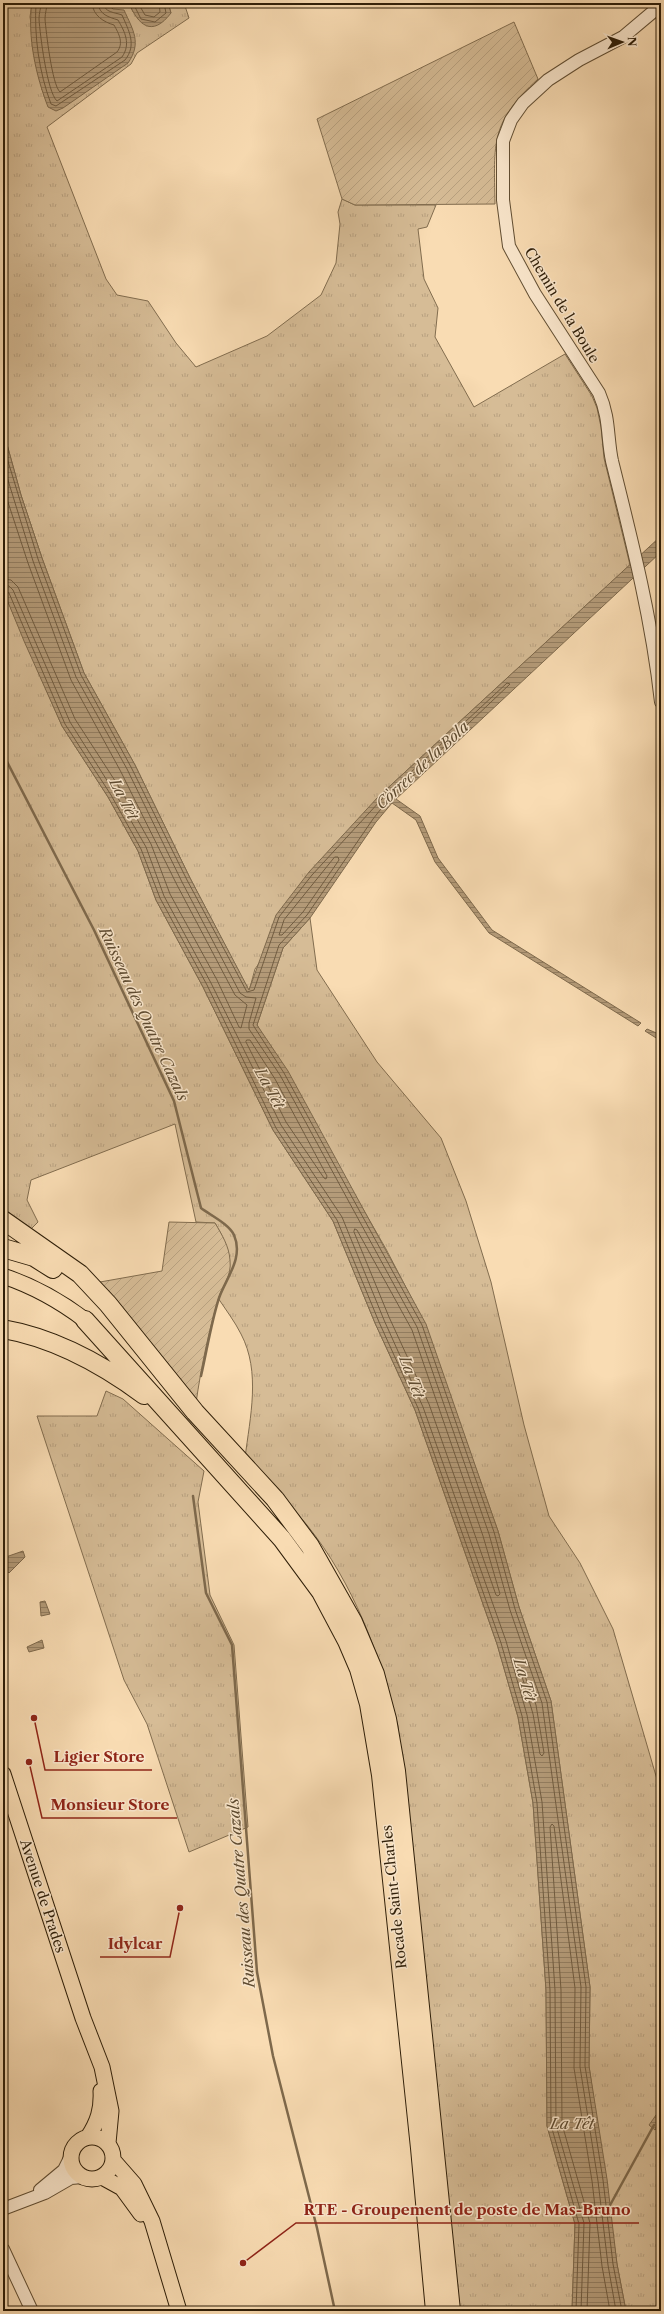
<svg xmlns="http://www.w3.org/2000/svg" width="664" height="2314" viewBox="0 0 664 2314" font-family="'Libre Caslon Text',serif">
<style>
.grass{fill:url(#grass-tufts);stroke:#826d4f}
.garden{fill:url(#garden-furrows);stroke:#826d4f}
.water{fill:url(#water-rules);stroke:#7e694c}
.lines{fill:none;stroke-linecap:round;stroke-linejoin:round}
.shore{stroke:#715c40;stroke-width:1}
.stream{stroke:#7e694c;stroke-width:2.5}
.minor-casing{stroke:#614e33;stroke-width:14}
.major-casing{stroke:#2e1e08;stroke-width:17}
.highway-casing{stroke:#2e1e08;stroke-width:20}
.minor{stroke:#fbe8ce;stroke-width:12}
.major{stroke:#f9dcb3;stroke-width:15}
.highway{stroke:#f9dcb3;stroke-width:18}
.labels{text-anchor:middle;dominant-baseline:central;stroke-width:3;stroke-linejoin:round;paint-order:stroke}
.street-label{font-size:14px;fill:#2e1e08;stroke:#fbe8ce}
.water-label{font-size:15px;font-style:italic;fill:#5d4a30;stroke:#fbe8ce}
.leader{fill:none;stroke:#8f2418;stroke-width:1.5}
.callout-dot{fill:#8f2418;stroke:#fbe8ce;stroke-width:1.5}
.callout-label{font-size:15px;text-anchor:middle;font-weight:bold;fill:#8f2418;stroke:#fbe8ce;stroke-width:3;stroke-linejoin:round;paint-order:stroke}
</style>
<defs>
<pattern id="grass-tufts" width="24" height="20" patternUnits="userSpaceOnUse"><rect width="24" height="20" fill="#d6bc96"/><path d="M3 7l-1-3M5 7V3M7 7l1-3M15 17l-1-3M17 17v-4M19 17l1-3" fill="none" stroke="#b8a180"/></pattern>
<pattern id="garden-furrows" width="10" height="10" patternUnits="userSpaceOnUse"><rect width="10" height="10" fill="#d6bc96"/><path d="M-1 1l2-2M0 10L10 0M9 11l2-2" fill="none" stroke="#b8a180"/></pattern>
<pattern id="water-rules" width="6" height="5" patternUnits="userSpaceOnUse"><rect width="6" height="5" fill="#b49b79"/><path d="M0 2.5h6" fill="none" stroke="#937e61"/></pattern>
</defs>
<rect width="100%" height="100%" fill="#f9dcb3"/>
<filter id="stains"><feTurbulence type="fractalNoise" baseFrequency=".005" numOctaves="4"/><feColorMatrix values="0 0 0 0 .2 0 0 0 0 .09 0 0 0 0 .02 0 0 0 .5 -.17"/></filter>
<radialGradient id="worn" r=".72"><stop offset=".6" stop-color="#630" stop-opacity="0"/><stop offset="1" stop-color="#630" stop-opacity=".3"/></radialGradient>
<path class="grass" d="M 3,3 L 32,3 L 30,17 L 42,90 L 113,9 L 106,3 L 129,3 L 133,12 L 171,13 L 168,3 L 184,3 L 189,18 L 137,53 L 131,64 L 47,127 L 106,279 L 117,295 L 148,301 L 176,343 L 196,367 L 267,336 L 321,295 L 336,263 L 340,224 L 338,212 L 342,199 L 355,205 L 436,205 L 427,227 L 418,229 L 424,279 L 438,308 L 435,337 L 474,407 L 565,354 L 592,396 L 597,408 L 601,427 L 604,458 L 630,565 L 378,797 L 255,969 L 249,991 L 190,878 L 135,765 L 84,673 L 42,558 L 21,495 L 3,430 Z
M 3,590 L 62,726 L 108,797 L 138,851 L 156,900 L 203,987 L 273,1130 L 333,1221 L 375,1323 L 415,1410 L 497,1644 L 518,1717 L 533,1803 L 546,1990 L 547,2126 L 575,2224 L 572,2311 L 459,2311 L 398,1726 C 379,1653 354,1584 307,1525 C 288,1501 265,1480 245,1458 C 250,1417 261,1372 241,1334 C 235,1322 226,1310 218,1298 C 235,1268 232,1252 215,1223 L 196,1222 L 175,1124 L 31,1180 L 27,1200 L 38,1222 L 29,1231 L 3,1208 Z
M 310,918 L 317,970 L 377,1062 L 441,1138 L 466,1201 L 491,1282 L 524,1425 L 549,1516 L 580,1563 L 613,1629 L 661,1793 L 661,2311 L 626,2311 L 617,2264 L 589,2066 L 590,1987 L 551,1701 L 519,1607 L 498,1531 L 425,1324 L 386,1249 L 257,1025 L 283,948 Z
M 106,1391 L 123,1399 L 204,1471 L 198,1502 L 210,1595 L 234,1645 L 248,1827 L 189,1852 L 147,1724 L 124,1680 L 37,1416 L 97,1416 Z"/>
<path class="garden" d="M 514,22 L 538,79 C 490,123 494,142 495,204 L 355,205 L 342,199 L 317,119 Z
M 169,1222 L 215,1223 C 222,1235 229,1246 230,1260 C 232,1277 222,1285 218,1300 C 208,1334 201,1368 196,1403 L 100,1282 L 162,1271 Z"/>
<path class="water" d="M 32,3 L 106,3 L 113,9 L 124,10 C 133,30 142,43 128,63 L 63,108 L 56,111 L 48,107 C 36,76 27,36 32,3 Z
M 129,3 L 168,3 L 171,13 C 152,38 138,25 129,3 Z
M 3,430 L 21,495 L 42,558 L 84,673 L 135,765 L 190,878 L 249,990 L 276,915 L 309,872 L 378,797 L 661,536 L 661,552 L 396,799 L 420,816 L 438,858 L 492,930 L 641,1023 L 638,1026 L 489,933 L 435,862 L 416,820 L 392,803 L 376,822 L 310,918 L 283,948 L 257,1025 L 288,1071 L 426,1324 L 498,1531 L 519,1607 L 551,1701 L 590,1987 L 589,2066 L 607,2179 L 617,2264 L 626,2311 L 572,2311 L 575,2224 L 547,2126 L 546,1990 L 533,1803 L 518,1717 L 497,1644 L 415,1410 L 375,1323 L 333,1221 L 273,1130 L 203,987 L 156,900 L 138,851 L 108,797 L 62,726 L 24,641 L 3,590 Z
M 647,1029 L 661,1035 L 661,1041 L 645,1031 Z
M 23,1551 L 25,1557 L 9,1573 L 5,1569 L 6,1568 L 3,1558 Z
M 45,1601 L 50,1614 L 41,1616 L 40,1602 Z
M 42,1640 L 44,1648 L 29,1652 L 27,1647 Z
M 661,2108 L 661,2121 L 655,2130 L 649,2125 Z"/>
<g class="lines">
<path class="shore" d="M 36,3 C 34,36 39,72 51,104 L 56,106 L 125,60 C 137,45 129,31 122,15 C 114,12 105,13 103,3
M 41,3 C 41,8 39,13 39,19 C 40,34 47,92 57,101 L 122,57 C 131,44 125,32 118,20 C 109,17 99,15 98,3
M 47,3 C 47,8 45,13 45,19 C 46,31 52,85 60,92 L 117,52 C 124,43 119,34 114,25 C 104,22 93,16 92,3
M 133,3 L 141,19 L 155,22 L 166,13 L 164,3
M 138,3 L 145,15 L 154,17 L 160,12 L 159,3
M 3,445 L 38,559 L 81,675 L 131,767 L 187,880 L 247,992 L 254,990 L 279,917 L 312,875 L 381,800 L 507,683 L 510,684 L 388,800 L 373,819 L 307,915 L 279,945 L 253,1025 L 284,1073 L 422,1325 L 494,1532 L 515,1609 L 547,1702 L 586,1987 L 585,2066 L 603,2180 L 613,2264 L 622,2311
M 3,464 L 33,561 L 76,677 L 127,769 L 182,882 L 240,993 L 246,997 L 256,998 L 249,1023 L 249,1029 L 280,1075 L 417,1327 L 489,1534 L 510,1610 L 542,1703 L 581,1987 L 580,2067 L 598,2181 L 608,2265 L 616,2311
M 3,487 L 28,563 L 71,680 L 121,772 L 177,885 L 235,995 L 247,1005 L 241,1028 L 239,1027 L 217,980 L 170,894 L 151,844 L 121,790 L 75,719 L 18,587 L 11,580 L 3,579
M 3,585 L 9,586 L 13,590 L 70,722 L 115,793 L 146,847 L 164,896 L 211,983 L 281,1125 L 342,1217 L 384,1320 L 423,1407 L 506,1641 L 527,1715 L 542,1802 L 555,1990 L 556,2125 L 584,2223 L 581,2311
M 3,590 L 9,593 L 65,724 L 111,795 L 141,849 L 160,898 L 207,985 L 276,1128 L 337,1220 L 379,1322 L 418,1408 L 501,1643 L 522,1716 L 537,1803 L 550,1990 L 551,2125 L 579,2224 L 576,2311
M 335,857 L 338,857 L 339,860 L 303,912 L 282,935 L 279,935 L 284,920 Z
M 247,1040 L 250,1040 L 275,1079 L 327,1176 L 326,1179 L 324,1178 L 286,1122 L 246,1042 Z
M 355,1229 L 357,1230 L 412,1330 L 483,1536 L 500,1594 L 498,1596 L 496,1595 L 429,1404 L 389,1317 L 354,1232 Z
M 523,1671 L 536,1705 L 544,1753 L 542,1756 L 540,1754 L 533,1714 L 521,1673 Z
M 587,2311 L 590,2223 L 562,2124 L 561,1990 L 550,1827 L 552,1824 L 554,1826 L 575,1988 L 574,2068 L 592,2181 L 602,2266 L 610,2311"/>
<path class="stream" d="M 3,754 L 94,930 L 174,1101 L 201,1208 C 210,1215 229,1224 234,1235 C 244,1258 226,1278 219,1298 C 211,1323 207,1350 201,1376
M 193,1496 L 206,1593 L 232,1645 L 257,1972 L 273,2056 L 317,2228 L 335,2311
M 609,2207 L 654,2125"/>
<g class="minor-casing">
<path id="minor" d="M 661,5 L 623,37 L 579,60 L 548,80 L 523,103 L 511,120 L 503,141 L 503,200 L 509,246 L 535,294 L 599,393 C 610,418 607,437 612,461 C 632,541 652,620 661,702
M 40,2190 L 64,2170 L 71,2156
M 3,2209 L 45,2193 L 71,2178 L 83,2177
M 3,2249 L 32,2311"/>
</g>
<g class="major-casing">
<path id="major" d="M 3,1276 C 33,1286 60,1301 85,1320
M 3,1774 L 83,2018 L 102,2067 L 111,2111 L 108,2143
M71 2158a21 21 0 1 1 42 0a21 21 0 1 1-42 0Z
M 88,2137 C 98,2122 102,2109 101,2091
M 113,2160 L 134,2184 L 152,2221 L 179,2311
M 102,2177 L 122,2188 L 141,2214"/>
</g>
<g class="highway-casing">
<path id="highway" d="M 3,1220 L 80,1274 L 108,1304 L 195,1412 L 275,1499 L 310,1546 L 353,1622 L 375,1674 L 387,1719 L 396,1771 L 451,2311
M 3,1248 L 34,1257 L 53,1269
M 85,1320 L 282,1539 L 321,1592 L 347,1641 L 359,1669 L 369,1704 L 381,1775 L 420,2148 L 435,2311
M 3,1329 C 55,1338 102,1364 144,1395"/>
</g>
<use href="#minor" class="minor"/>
<use href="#major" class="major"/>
<use href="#highway" class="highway"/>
</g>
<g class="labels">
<g class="street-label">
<text transform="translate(562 305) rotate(59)">Chemin de la Boule</text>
<text transform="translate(43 1896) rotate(72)">Avenue de Prades</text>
<text transform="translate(394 1897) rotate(-96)">Rocade Saint-Charles</text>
</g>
<g class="water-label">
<text transform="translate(422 765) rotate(-43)">Còrrec de la Bola</text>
<text transform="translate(124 799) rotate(63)">La Têt</text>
<text transform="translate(144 1014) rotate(65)">Ruisseau des Quatre Cazals</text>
<text transform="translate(270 1088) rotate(61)">La Têt</text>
<text transform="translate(412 1377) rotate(69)">La Têt</text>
<text transform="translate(525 1680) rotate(74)">La Têt</text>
<text transform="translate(241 1893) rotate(-95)">Ruisseau des Quatre Cazals</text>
<text x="572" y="2123">La Têt</text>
</g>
</g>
<path class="leader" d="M34 1718L45 1770H152M29 1762L42 1818H177M180 1908L170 1957H100M243 2263L296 2223H639"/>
<g class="callout-dot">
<circle cx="34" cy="1718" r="4"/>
<circle cx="29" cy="1762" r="4"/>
<circle cx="180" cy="1908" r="4"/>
<circle cx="243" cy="2263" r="4"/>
</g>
<g class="callout-label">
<text x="99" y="1762">Ligier Store</text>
<text x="110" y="1810">Monsieur Store</text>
<text x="135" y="1949">Idylcar</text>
<text x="467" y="2215">RTE - Groupement de poste de Mas-Bruno</text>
</g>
<rect width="664" height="2314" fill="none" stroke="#f9dcb3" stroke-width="16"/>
<rect x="4" y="4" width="656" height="2306" fill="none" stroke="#2e1e08" stroke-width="2"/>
<rect x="8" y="8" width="648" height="2298" fill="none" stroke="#2e1e08"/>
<g transform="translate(622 42) rotate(88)" stroke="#fbe8ce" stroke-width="3" paint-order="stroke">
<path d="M0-3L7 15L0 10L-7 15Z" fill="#2e1e08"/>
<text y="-6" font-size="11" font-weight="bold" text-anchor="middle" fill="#2e1e08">N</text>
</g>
<rect width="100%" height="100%" filter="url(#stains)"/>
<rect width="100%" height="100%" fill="url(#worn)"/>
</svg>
